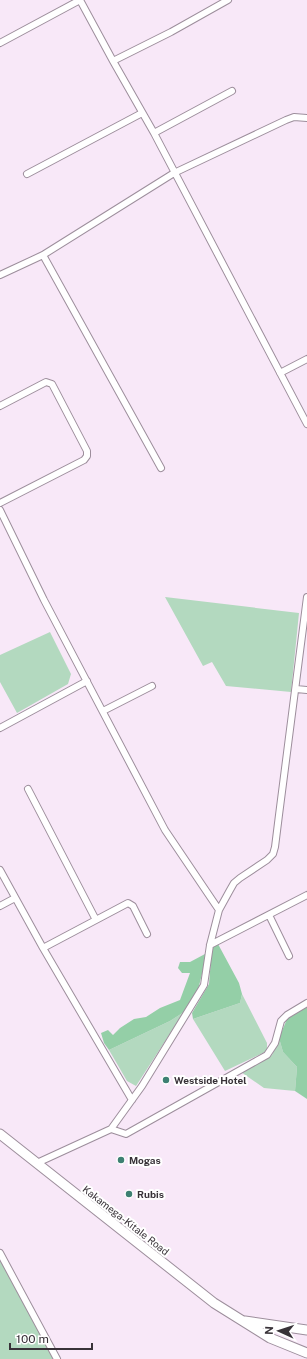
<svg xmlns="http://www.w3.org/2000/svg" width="307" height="1359" viewBox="0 0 307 1359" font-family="'Public Sans',sans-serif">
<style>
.green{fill:#b3d9bf}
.forest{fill:#94cfa7}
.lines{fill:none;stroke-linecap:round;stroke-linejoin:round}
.minor-casing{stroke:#9d8e9c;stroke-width:8}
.highway-casing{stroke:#9d8e9c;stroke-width:11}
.minor{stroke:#fff;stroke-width:6}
.highway{stroke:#fff;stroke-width:9}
.poi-dot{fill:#3d8072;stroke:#fff;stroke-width:1.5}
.labels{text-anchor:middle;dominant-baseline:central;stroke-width:4;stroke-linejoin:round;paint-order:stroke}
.poi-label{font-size:10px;font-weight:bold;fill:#383238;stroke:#fff;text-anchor:start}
.street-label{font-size:10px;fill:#383238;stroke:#fff}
</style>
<rect width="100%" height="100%" fill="#f8e8f8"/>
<path class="green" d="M 165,597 L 299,613 L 291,692 L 226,686 L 212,662 L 203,666 Z
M 50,632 L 71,674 L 68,684 L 17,713 L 0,682 L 0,655 Z
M 242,994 L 267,1043 L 267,1051 L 225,1071 L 193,1019 L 240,1003 Z
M 184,1012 L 136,1086 L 127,1081 L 109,1050 L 170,1021 Z
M 279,1038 L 283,1052 L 297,1067 L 295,1091 L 264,1088 L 241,1072 L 272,1055 Z
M 0,1249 L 60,1359 L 0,1359 Z"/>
<path class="forest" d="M 218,944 L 239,983 L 242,994 L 240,1003 L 193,1019 L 192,1013 L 209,984 L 212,947 Z
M 205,954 L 204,966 L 198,990 L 184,1012 L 170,1021 L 109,1050 L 104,1043 L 101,1033 L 108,1030 L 113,1035 L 120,1028 L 134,1019 L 146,1017 L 160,1008 L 180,1000 L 190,973 L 182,973 L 178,968 L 180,962 L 190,962 Z
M 307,1007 L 307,1099 L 295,1091 L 297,1067 L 283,1052 L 279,1038 L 287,1019 Z"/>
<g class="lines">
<g class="minor-casing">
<path id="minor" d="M 80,0 L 113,61 L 154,133 L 307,424
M 0,43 L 80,0
M 113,61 L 171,32 L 228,0
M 154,133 L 232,91
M 27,174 L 142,113
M 43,255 L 161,468
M 0,275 L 43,255 L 174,173 L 286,120 L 294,117 L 307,118
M 280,373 L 307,359
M 0,406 L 46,382 L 52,384 L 87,451 L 87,456 L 84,460 L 0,503
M 0,510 L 44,600 L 165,830 L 219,910
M 296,689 L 307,690
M 103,711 L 152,686
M 0,728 L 87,681
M 28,789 L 96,920
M 0,870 L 43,948 L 132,1100
M 0,906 L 15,898
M 269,915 L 289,956
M 210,945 L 307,895
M 43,948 L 128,903 L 133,906 L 147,934
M 111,1129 L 126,1134 L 267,1055 L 275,1043 L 281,1021 L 287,1015 L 307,1003
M 37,1163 L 111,1129 L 142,1086 L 204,985 L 210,945 L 219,910 L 230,890 L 234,883 L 240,878 L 267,860 L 273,854 L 275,847 L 279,815 L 307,597
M 0,1253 L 57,1359"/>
</g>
<g class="highway-casing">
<path id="highway" d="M 0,1134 L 214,1303 L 270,1338 L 307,1353
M 245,1321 L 307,1330"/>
</g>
<use href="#minor" class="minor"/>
<use href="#highway" class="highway"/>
</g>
<g class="poi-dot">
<circle cx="166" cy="1080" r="4"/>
<circle cx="121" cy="1160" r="4"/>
<circle cx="129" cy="1194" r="4"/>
</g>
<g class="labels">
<g class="poi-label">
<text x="174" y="1080">Westside Hotel</text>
<text x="129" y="1160">Mogas</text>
<text x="137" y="1194">Rubis</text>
</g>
<g class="street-label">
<text transform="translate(126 1220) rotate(38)">Kakamega-Kitale Road</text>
</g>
</g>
<g transform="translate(279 1331) rotate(273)" stroke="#ffffff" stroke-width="3" paint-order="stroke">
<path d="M0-3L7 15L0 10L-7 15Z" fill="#383238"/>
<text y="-6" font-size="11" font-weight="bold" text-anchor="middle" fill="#383238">N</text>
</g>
<path d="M10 1343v6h82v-6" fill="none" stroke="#383238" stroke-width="2"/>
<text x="16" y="1343" font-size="12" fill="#383238" stroke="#ffffff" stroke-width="3" paint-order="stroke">100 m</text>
</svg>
